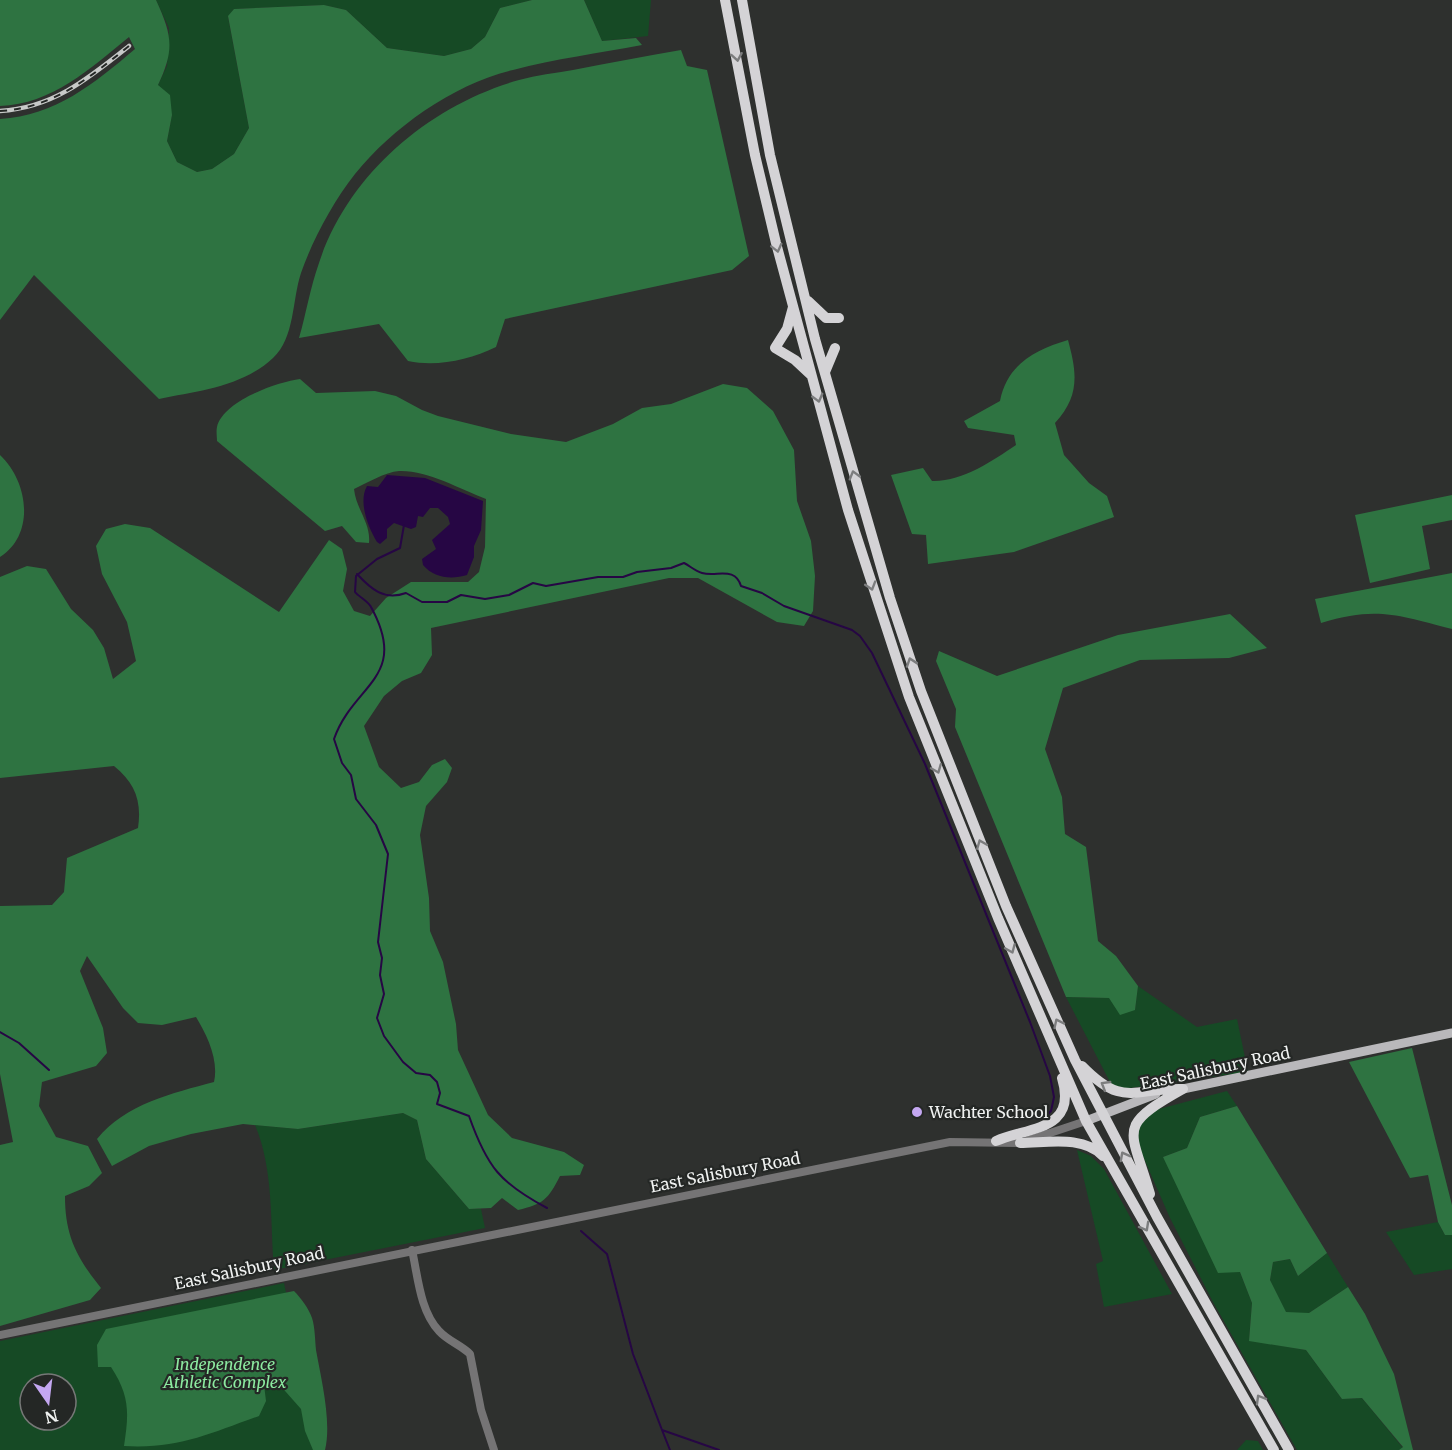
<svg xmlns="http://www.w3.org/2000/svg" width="1452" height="1450" viewBox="0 0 1452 1450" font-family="Merriweather,serif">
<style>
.green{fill:#164a25;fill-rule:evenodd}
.forest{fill:#2e7341}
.water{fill:#260644}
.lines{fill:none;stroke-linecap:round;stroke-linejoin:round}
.stream{stroke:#260644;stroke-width:2}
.minor{stroke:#757475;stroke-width:8}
.major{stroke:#b9b8bb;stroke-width:9}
.highway{stroke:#d4d3d6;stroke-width:10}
.rail-casing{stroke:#c7c9c8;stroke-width:4.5}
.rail{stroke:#242725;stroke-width:2;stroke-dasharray:7;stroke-linecap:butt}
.oneway{stroke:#7c7d7e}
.poi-dot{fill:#c4a7f1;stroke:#242725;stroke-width:2}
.labels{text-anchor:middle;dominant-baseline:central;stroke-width:4.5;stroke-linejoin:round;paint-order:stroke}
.street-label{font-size:16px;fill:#f0f2f1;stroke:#242725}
.poi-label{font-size:16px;fill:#f0f2f1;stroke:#242725;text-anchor:start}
.park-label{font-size:16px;font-style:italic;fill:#8ceaa0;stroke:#242725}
</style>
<rect width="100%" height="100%" fill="#2e302e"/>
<path class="green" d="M 156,0 L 532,0 L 500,8 L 485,37 L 471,49 L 444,56 L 387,48 L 346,10 L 324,5 L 234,9 L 228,17 L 249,128 L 234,154 L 212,169 L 197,172 L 177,162 L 167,141 L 172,115 L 158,85 L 167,66 L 169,28 Z
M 584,0 L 651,0 L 648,36 L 602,41 Z
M 1138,986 L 1197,1027 L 1237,1019 L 1248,1072 L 1130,1088 L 1119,1088 L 1111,1084 L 1066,997 L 1109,998 L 1135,1010 Z
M 1227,1091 L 1237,1106 L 1200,1117 L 1187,1148 L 1163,1157 L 1240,1272 L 1252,1303 L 1249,1340 L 1306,1350 L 1342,1399 L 1362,1398 L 1403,1448 L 1399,1450 L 1297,1450 L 1213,1302 L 1170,1218 L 1138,1145 L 1137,1132 L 1143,1119 L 1155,1110 Z
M 403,1113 L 417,1120 L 426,1159 L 469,1209 L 481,1209 L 485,1228 L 274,1270 C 270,1222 274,1170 255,1125 L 298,1129 Z
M 1077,1150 L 1091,1156 L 1104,1169 L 1172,1294 L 1104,1307 L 1096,1264 L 1103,1261 Z
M 1438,1222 L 1445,1235 L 1452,1235 L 1452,1269 L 1414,1275 L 1386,1232 Z
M 1327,1253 L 1348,1287 L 1309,1313 L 1286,1313 L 1270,1280 L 1273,1262 L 1290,1259 L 1298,1276 Z
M 284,1283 L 319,1450 L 0,1450 L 0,1341 ZM 30,1384 L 66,1384 L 66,1420 L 30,1420 Z
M 1246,1440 L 1258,1441 L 1263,1450 L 1237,1450 Z"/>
<path class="forest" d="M 0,0 L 156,0 C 172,35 175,49 158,85 L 170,95 L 172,115 L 167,141 L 177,162 L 197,172 L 212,169 L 234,154 L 249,128 L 228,16 L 234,9 L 324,5 L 346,10 L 387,48 L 444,56 L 471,49 L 485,37 L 500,8 L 532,0 L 584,0 L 602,41 L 636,38 L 642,45 C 599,53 555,59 513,70 C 454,84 393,127 355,174 C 333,202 313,239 301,273 C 292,300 295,338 273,358 C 242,387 198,391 159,399 L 34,275 L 0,320 L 0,119 C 55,116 95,83 135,49 L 129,37 C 90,69 52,104 0,106 Z
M 681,50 L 687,66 L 707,70 L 749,256 L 732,270 L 505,319 L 496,347 C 469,360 437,367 408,361 L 379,324 L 299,338 C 306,314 310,288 319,263 C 348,174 430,105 519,80 C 537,75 555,73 573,70 C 609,63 645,56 681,50 Z
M 1068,340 C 1077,373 1080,396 1055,423 L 1064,455 L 1089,483 L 1107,496 L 1114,517 L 1014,552 L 928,564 L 926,535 L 912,534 L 891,475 L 923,468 L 932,481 C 962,482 992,461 1016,445 L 1014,435 L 968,428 L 964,421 L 1000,401 C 1007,365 1034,350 1068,340 Z
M 300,379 L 316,393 L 375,391 L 396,396 L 422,410 L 438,416 L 511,434 L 566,442 L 613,424 L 642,408 L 671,404 L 723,384 L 747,388 L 773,411 L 794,450 L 797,501 L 811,541 L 815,576 L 813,611 L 804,626 L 777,622 L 698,578 L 669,578 L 431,628 L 432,655 L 421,673 L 402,681 L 384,696 L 364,726 L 379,767 L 401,788 L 419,782 L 432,765 L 445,759 L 452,768 L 447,782 L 426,806 L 420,835 L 429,898 L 430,931 L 443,962 L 456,1024 L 458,1050 L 488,1115 L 512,1138 L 564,1152 L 584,1165 L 580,1175 L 560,1176 C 548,1200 543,1204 518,1210 L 502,1198 L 491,1208 L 469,1209 L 426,1159 L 417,1120 L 403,1113 L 298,1129 L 243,1124 L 191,1134 L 149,1146 L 112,1166 L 97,1139 C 125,1104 173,1093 214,1082 C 219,1060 207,1035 196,1017 L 162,1025 L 138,1023 L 123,1008 L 87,956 L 80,971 L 103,1028 L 107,1053 L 96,1066 L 42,1082 L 39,1106 L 56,1137 L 88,1146 L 102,1173 L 89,1186 L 65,1196 C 65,1236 77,1258 101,1288 L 90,1300 L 0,1326 L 0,1145 L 13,1142 L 0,1074 L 0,906 L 52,905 L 64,892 L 67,858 L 138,828 C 142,801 135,783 114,766 L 0,778 L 0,577 L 27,566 L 46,569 L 71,609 L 93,630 L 104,648 L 113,679 L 136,661 L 127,622 L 102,574 L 96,546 L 106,529 L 125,524 L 150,528 L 279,612 L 329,540 L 342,549 L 347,569 L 343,591 L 354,611 L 370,616 L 386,598 L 411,582 L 468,582 L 479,572 L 485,547 L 486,499 C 460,489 427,470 399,471 C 385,472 367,483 354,489 C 356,509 371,523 369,543 L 356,542 L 342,526 L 325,531 L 217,441 C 217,437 216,431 217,427 C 223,401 277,382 300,379 Z
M 0,455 C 28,481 36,534 0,557 Z
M 1452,495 L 1452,520 L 1422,526 L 1430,569 L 1370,583 L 1355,515 Z
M 1452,573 L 1452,629 C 1398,615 1376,606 1321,623 L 1315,599 Z
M 1230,614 L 1267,648 L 1229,658 L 1140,660 L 1063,688 L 1045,749 L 1062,797 L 1065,834 L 1086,847 L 1098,941 L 1116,956 L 1138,986 L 1135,1010 L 1120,1015 L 1109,998 L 1066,997 L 955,727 L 956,709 L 936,661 L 939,651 L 997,676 L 1118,635 Z
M 1412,1048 L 1452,1205 L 1452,1235 L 1445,1235 L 1438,1222 L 1428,1175 L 1410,1178 L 1349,1062 Z
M 1237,1106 L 1327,1253 L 1298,1276 L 1290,1259 L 1273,1262 L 1270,1280 L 1286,1312 L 1309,1313 L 1348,1287 L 1365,1314 L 1394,1374 L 1413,1450 L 1399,1450 L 1403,1447 L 1362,1398 L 1342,1399 L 1306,1350 L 1249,1341 L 1252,1303 L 1240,1272 L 1218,1273 L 1163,1157 L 1187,1148 L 1200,1117 Z
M 294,1291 C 301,1298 309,1309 312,1318 C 315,1327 315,1340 316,1350 C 321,1378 332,1422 325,1450 L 313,1450 L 305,1431 L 301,1409 L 278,1383 L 263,1377 L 266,1401 L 259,1416 C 208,1434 179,1449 124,1446 C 129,1413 130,1396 111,1367 L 98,1367 L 97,1345 L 106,1329 Z"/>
<path class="water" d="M 387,475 L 425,478 L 483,501 L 481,530 L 474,546 L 474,557 L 467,575 C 451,580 434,578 423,565 L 422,559 L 436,549 L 432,540 L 450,524 L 448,517 L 438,508 L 430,508 L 423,517 L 418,516 L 416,527 L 411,529 L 394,523 L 387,529 L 387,538 L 380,544 L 377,542 C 368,527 358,502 367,486 L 378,487 Z"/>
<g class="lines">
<path class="stream" d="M 404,525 L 400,548 L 377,559 L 356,576 L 355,592 C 359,597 368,601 371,607 C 410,678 353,684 334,739 L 342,763 L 351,775 L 356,799 L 376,825 L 388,854 L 378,942 L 382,958 L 380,975 L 384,994 L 377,1018 L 384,1036 L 403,1062 L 416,1073 L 430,1075 L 437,1082 L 440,1093 L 437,1104 L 469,1116 C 487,1167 500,1183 547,1208
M 357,574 C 371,589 384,601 406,593 L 422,602 L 447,602 L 461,595 L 485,599 L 509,595 L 533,583 L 546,586 L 598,577 L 623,577 L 637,572 L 671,568 L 684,563 C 690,566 695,571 702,573 C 717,577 735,566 741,586 L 762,593 L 784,606 L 852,630 L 860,636 L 872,653 L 925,764 L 1030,1022 L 1050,1076 L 1054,1097 L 1051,1111 L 1044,1118
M 0,1032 L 19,1043 L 49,1070
M 581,1231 L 607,1254 L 633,1354 L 662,1430 L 719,1450
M 662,1430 L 670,1450"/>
<path class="minor" d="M 412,1250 C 418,1277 420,1311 439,1331 C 448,1341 461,1345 470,1354 L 481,1410 L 494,1450
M 0,1335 L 950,1142 L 1020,1143 L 1086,1121"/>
<path class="major" d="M 1178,1090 L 1452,1033
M 1086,1121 L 1156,1094"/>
<path class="highway" d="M 725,0 L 755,155 L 776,243 L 848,510 L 909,697 L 998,918 L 1086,1121 L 1274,1450
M 742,0 L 770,155 L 815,339 L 890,598 L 921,691 L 1006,906 L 1075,1060 L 1157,1217 L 1289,1450
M 808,301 L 826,318 L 839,318
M 793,307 L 787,329 L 775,348 L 795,360 L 810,374
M 825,372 L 835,348
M 1082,1066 C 1123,1108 1132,1088 1182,1089
M 996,1141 C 1028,1127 1078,1131 1062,1078
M 1020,1143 C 1047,1143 1083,1135 1103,1156
M 1150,1194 C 1131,1128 1115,1127 1183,1089"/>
<g class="rail-casing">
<path id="rail" d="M 0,111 C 53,108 89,78 129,46"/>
</g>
<use href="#rail" class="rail"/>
</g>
<defs><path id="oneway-chevron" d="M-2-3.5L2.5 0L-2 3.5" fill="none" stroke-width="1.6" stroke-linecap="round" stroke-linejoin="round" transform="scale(1.5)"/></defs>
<g class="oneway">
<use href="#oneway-chevron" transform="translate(737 57) rotate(80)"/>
<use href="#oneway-chevron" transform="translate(777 248) rotate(76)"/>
<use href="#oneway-chevron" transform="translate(818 398) rotate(75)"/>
<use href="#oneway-chevron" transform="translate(854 475) rotate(-106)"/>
<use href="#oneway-chevron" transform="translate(871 586) rotate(73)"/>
<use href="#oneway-chevron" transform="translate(911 662) rotate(-109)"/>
<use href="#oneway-chevron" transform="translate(937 769) rotate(68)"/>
<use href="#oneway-chevron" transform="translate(981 844) rotate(-112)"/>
<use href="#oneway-chevron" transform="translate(1011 949) rotate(67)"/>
<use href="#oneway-chevron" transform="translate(1058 1023) rotate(-115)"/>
<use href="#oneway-chevron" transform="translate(1105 1085) rotate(-149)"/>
<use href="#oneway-chevron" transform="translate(1124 1156) rotate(-118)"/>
<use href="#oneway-chevron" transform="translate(1145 1227) rotate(61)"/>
<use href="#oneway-chevron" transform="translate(1260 1399) rotate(-120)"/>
</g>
<circle class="poi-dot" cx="917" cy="1112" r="6"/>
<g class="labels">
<g class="street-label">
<text transform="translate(1215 1068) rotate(-12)">East Salisbury Road</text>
<text transform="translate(725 1172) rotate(-11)">East Salisbury Road</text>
<text transform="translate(249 1268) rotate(-12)">East Salisbury Road</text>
</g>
<g class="poi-label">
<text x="929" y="1112">Wachter School</text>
</g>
<g class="park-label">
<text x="225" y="1364">Independence<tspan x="225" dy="18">Athletic Complex</tspan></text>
</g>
</g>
<g transform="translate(48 1402) rotate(166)"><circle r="28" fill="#242725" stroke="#767877" stroke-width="1.5"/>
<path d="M0-4.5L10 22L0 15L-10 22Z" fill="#c4a7f1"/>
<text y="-9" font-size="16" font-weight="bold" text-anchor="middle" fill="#f0f2f1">N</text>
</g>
</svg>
